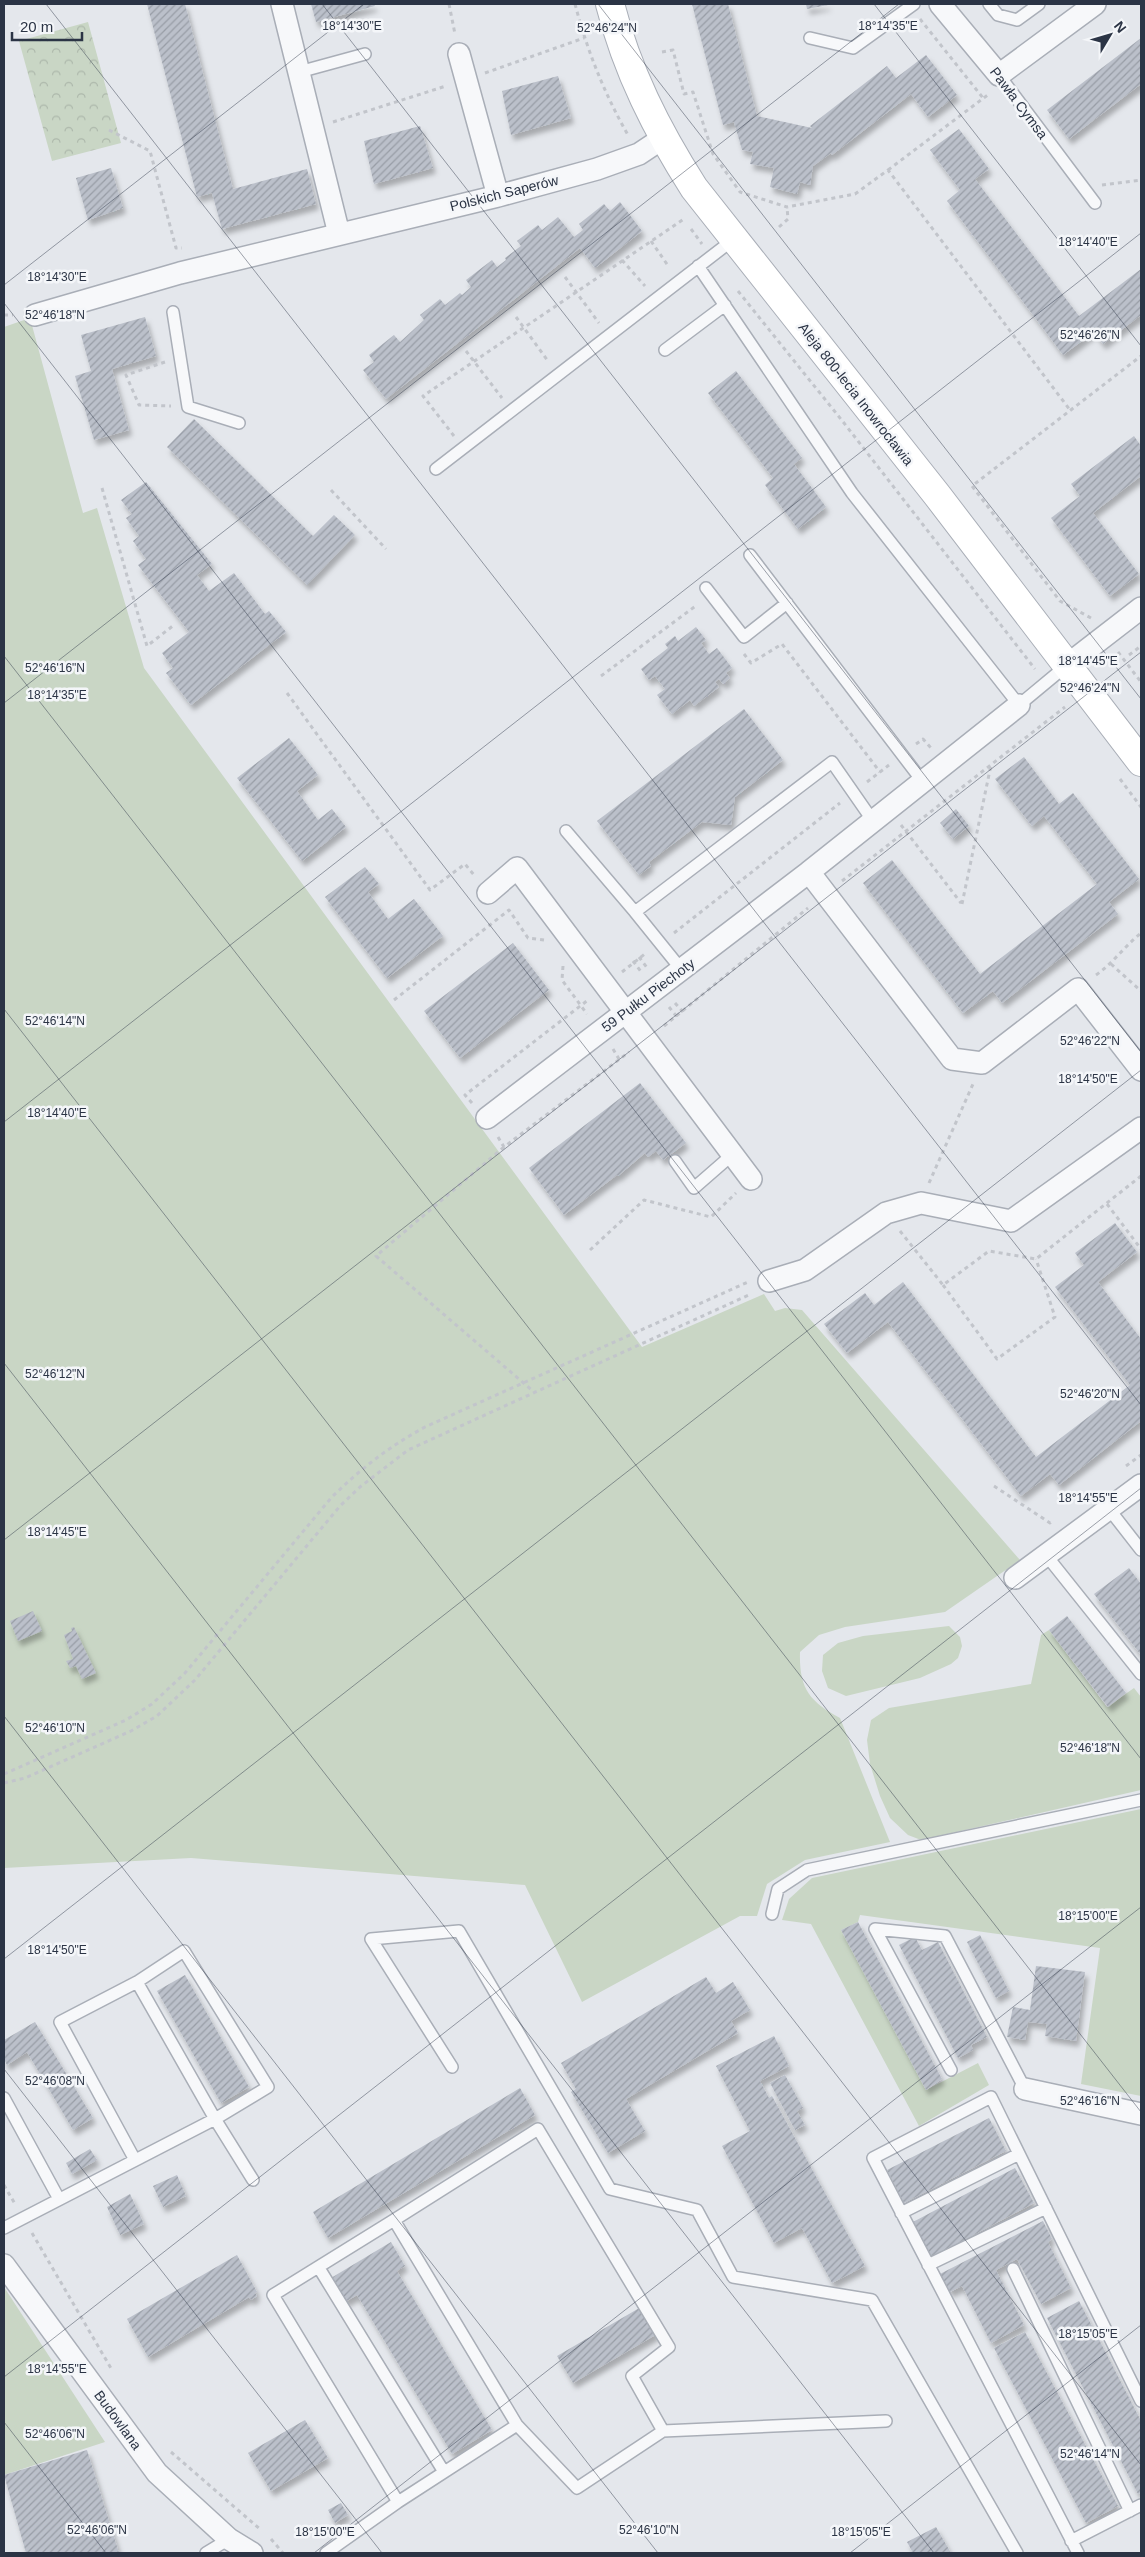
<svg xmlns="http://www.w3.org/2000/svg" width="1145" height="2557" viewBox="0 0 1145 2557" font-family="Arial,sans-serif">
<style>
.green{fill:#c9d6c5}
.forest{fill:url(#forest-crowns)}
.building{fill:url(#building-hatch);filter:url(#shadow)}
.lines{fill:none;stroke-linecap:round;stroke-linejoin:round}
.lane-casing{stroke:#a9aeb7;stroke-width:14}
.street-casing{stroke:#a9aeb7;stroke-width:24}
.secondary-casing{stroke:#a9aeb7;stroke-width:30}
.path{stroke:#c2c5cb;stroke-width:3;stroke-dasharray:4 4;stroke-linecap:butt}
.lane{stroke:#f7f8fa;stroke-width:11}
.street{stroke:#f7f8fa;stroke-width:21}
.secondary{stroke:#fff;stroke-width:28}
.ticks{fill:none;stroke:#2b3445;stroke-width:1;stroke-opacity:0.45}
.labels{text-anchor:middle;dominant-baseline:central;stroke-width:5;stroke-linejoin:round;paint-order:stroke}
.street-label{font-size:14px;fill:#2b3445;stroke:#f4f6f9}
.ticks-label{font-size:12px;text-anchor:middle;fill:#2b3445;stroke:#f4f6f9;stroke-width:5;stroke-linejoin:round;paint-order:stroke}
</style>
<defs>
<pattern id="forest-crowns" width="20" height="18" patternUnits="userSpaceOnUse" patternTransform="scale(1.25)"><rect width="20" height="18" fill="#c9d6c5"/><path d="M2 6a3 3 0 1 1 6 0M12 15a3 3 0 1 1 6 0" fill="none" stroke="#adb8ab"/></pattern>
<pattern id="building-hatch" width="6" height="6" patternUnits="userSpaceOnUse" patternTransform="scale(1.25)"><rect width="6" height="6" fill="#bbc0ca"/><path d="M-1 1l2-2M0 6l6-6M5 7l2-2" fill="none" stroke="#989da6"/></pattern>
<filter id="shadow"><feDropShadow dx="3" dy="5.5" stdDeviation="2.5" flood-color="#0004"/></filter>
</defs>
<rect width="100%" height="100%" fill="#e4e7ec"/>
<path class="green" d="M 30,318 L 83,513 L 97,508 L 144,668 L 642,1347 L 764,1294 L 775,1311 L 785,1308 L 802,1310 L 1020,1560 L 945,1612 L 845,1627 L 819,1635 L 800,1652 C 799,1688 809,1701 840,1718 L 890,1842 L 805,1860 L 767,1884 L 757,1916 L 740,1916 L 582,2002 L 525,1885 L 191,1858 L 4,1868 L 4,327 Z
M 949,1626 L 960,1637 L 962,1646 L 958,1658 L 951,1664 L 920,1678 L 846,1696 L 828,1688 L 822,1671 L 823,1655 L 838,1643 L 863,1636 Z
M 1049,1630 L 1107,1707 L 1134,1688 L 1141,1697 L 1141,1790 L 921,1840 L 908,1835 L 890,1818 L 880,1796 L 870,1764 L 867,1740 L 871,1720 L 889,1708 L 1031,1684 L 1041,1635 Z
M 1141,1809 L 1141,2096 L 1081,2084 L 1100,1948 L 860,1915 L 858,1922 L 841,1930 L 926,2090 L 978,2063 L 989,2085 L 919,2126 L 811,1924 L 782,1920 L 789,1899 L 812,1878 Z
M 4,2287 L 105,2442 L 4,2475 Z"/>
<path class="forest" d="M 88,22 L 121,143 L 52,161 L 19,41 Z"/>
<path class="building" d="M 147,4 L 185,4 L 233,189 L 307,169 L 316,204 L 222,229 L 212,193 L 197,197 Z
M 311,4 L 374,4 L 375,6 L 316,22 Z
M 692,4 L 728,4 L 757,116 L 812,128 L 810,126 L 887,66 L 896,78 L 926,55 L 957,95 L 928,117 L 911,94 L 832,155 L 831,153 L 813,166 L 810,185 L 800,182 L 797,194 L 770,187 L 774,168 L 750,164 L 753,152 L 742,150 L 734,122 L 723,125 Z
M 806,4 L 828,4 L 828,5 L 807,9 Z
M 1141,38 L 1141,84 L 1069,139 L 1047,110 Z
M 558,76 L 571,118 L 511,135 L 502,91 Z
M 420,126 L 433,168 L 374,184 L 364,141 Z
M 959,129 L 989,169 L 975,179 L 1079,316 L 1141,269 L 1141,315 L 1103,344 L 1094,332 L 1063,355 L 947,201 L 960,190 L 930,150 Z
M 111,168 L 123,208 L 88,220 L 76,178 Z
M 620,202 L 642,231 L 595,268 L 580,248 L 386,399 L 363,370 L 374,362 L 369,355 L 394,335 L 400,342 L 424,320 L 420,315 L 440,299 L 445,305 L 460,293 L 462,295 L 471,287 L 466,280 L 492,260 L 497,267 L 506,260 L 505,258 L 521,246 L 517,241 L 538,225 L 542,230 L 558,217 L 574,237 L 583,230 L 579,224 L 604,204 L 610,211 Z
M 145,317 L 156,356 L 112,369 L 129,430 L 94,440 L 75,376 L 91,371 L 81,335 Z
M 736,371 L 802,458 L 794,464 L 826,507 L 798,529 L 765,485 L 773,478 L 708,393 Z
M 194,419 L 313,536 L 334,515 L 355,535 L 307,585 L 167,447 Z
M 1134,436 L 1141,446 L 1141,476 L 1093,513 L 1139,574 L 1110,596 L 1051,518 L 1080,496 L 1071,484 Z
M 146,482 L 212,564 L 197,575 L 209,591 L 234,573 L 265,614 L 269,611 L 286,632 L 191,705 L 166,673 L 173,668 L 162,653 L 189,632 L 138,565 L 146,559 L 133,541 L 139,536 L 126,518 L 132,514 L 121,500 Z
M 696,627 L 706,640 L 701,643 L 709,654 L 717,648 L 732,668 L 726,673 L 730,678 L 723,684 L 719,679 L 715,682 L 719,687 L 694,706 L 690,700 L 672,714 L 657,695 L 665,689 L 655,676 L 649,680 L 641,669 L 668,648 L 665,644 L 675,636 L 678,641 Z
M 744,709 L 783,760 L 735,797 L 731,825 L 702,822 L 649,862 L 651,866 L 639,875 L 597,821 Z
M 289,738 L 318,775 L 297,791 L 318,820 L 332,809 L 346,827 L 302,861 L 237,778 Z
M 1024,757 L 1059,804 L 1073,793 L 1139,879 L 1109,902 L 1118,914 L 1002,1003 L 993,991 L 963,1013 L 863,883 L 892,860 L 980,974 L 1097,884 L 1044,816 L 1032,826 L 995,779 Z
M 956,809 L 969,826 L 953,839 L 940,823 Z
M 365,867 L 379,884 L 368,892 L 388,919 L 414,899 L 443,936 L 387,978 L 325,897 Z
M 513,943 L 549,990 L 460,1058 L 424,1011 Z
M 640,1083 L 686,1143 L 663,1160 L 656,1151 L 648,1157 L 645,1153 L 618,1176 L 617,1175 L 564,1215 L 529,1168 Z
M 1115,1223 L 1137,1252 L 1098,1282 L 1141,1339 L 1141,1421 L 1059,1485 L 1050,1474 L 1021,1496 L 888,1322 L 847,1353 L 824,1324 L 865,1293 L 874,1305 L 903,1282 L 1036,1457 L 1130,1385 L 1055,1287 L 1084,1265 L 1075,1253 Z
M 1129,1568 L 1141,1584 L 1141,1655 L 1094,1594 Z
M 33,1611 L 42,1631 L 18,1641 L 10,1621 Z
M 1067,1616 L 1126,1693 L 1108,1707 L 1049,1630 Z
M 74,1627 L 96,1673 L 82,1679 L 76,1666 L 70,1668 L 66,1661 L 73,1659 L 64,1635 L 72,1631 L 71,1628 Z
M 858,1922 L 942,2079 L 926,2090 L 841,1930 Z
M 980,1935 L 1009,1991 L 996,1998 L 967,1942 Z
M 915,1937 L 922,1950 L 938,1942 L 987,2037 L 971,2045 L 973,2050 L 958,2058 L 899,1945 Z
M 1036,1966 L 1085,1972 L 1076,2041 L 1045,2036 L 1047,2024 L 1028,2022 L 1025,2040 L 1007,2037 L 1013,2007 L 1030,2010 Z
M 185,1975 L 249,2087 L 221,2103 L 157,1991 Z
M 706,1977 L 716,1993 L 733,1982 L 750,2010 L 731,2021 L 738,2033 L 626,2099 L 645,2131 L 608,2153 L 571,2092 L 576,2089 L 561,2063 Z
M 35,2022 L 93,2118 L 73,2130 L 27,2052 L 7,2065 L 4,2059 L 4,2040 Z
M 774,2036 L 789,2066 L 760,2081 L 769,2098 L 772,2096 L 865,2266 L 832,2283 L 802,2228 L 774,2243 L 722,2146 L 750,2131 L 716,2066 Z
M 785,2075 L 803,2108 L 797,2111 L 805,2125 L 795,2130 L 770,2083 Z
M 520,2088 L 535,2115 L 328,2238 L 313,2212 Z
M 989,2118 L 1006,2151 L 904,2203 L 887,2170 Z
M 90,2149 L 97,2160 L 72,2174 L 66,2163 Z
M 1015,2168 L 1034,2203 L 932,2257 L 913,2222 Z
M 177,2175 L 186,2196 L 163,2207 L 153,2186 Z
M 130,2194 L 144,2224 L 120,2235 L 107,2207 Z
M 1043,2221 L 1052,2239 L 1048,2242 L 1071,2288 L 1041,2304 L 1017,2259 L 996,2270 L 1024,2325 L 991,2343 L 962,2286 L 950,2292 L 940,2274 Z
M 391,2242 L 405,2266 L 397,2271 L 492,2430 L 452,2454 L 357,2295 L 345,2302 L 331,2278 Z
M 237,2255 L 257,2292 L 255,2293 L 257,2296 L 251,2300 L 249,2297 L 148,2357 L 127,2319 Z
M 1079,2301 L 1141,2421 L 1141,2492 L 1138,2494 L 1047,2318 Z
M 641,2307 L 657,2334 L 573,2383 L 557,2356 Z
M 1025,2332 L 1118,2506 L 1086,2523 L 994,2348 Z
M 305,2420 L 328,2458 L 271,2491 L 248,2453 Z
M 87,2450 L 119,2553 L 26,2553 L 4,2475 Z
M 341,2503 L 348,2515 L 335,2523 L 328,2510 Z
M 936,2527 L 951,2553 L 913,2553 L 907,2542 Z"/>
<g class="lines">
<g class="lane-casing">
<path id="lane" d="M 989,4 L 998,15 L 1017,20 L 1039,4
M 810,38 L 853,48 L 914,4
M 299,72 L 365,54
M 999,75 L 1095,203
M 698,266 L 852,493 L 1019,705 L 1066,666
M 173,312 L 188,407 L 239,423
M 665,350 L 725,305
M 436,469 L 734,239
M 750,555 L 923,782
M 706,588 L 744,637 L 787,603
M 566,831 L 635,912
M 681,969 L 635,912 L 832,762 L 873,821
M 675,1161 L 694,1188 L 733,1154
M 1109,1509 L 1141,1550
M 1046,1555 L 1141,1674
M 772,1914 L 778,1889 L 807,1870 L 1141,1800
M 137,1982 L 184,1951 L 268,2087 L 215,2119 L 253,2180
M 452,2067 L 371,1939 L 459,1931 L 610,2189 L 697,2210 L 733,2277 L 872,2300 L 1017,2553
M 951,2070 L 875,1929 L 945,1936 L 1025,2089
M 4,2098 L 59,2199
M 901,2213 L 1019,2154
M 394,2220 L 538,2129 L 669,2347 L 632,2376 L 663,2431 L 577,2488 L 517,2425
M 4,2228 L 215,2119 L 137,1982 L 60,2022 L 135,2160
M 928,2265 L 1046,2208
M 319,2268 L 444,2472
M 1013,2269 L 1130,2511
M 663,2431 L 886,2421
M 1071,2541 L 1141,2505
M 206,2553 L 229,2539
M 326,2553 L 398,2502 L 517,2425 L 394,2220 L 273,2295 L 398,2502
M 1078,2553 L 873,2158 L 991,2097 L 1141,2401"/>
</g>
<g class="street-casing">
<path id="street" d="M 282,4 L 339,234
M 940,4 L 999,75 L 1095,4
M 459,54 L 498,196
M 35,315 L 180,273 L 498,196 L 597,169 L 639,154 L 663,138
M 1066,666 L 1141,608
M 809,872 L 1019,705
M 488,893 L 517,868 L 751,1179
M 487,1118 L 809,872 L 952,1059 L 982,1063 L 1078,989 L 1141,1070
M 769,1281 L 805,1270 L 886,1213 L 921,1203 L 1011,1221 L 1141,1128
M 1015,1578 L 1141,1485
M 1025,2089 L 1141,2114
M 4,2265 L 157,2473 L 229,2539 L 252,2553"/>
</g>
<g class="secondary-casing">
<path id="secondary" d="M 610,4 C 627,71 657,130 694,188 L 937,495 L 1141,762"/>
</g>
<path class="path" d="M 449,4 L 455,34
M 575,4 C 587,50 604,93 628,135
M 920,19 L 983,98
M 662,52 L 673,50 L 684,94 L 693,92 L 713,154 L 740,192 L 787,207 L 855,194 L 888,170 L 1070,410
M 485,73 L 584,38
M 333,122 L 446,86
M 109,130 L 150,151 L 176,248 L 182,248
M 888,170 L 989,94
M 1102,185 L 1141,180
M 779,227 L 788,219 L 787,207
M 691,229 L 702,244
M 651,241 L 669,267
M 622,260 L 645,286
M 565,277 L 599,323
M 738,291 L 844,423 L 1035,669
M 4,315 L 13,315
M 516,317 L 548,361
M 466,351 L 502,398
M 165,362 L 126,375 L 139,405 L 171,406
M 454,436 L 423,396 L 684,219
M 102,488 L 147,646 L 174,625
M 331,490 L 386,549
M 1091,618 L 1060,601 L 972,486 L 1141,356
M 1118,652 L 1141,682
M 744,654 L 751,663 L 782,644 L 880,772
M 1129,655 L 1141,646
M 601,676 L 697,605
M 287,693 L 430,890 L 465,864 L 474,875
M 916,744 L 923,739 L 931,748
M 1120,779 L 1141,807
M 867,782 L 889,765
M 901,825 L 961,903
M 842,881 L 1065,707
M 962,904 L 991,765
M 674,933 L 840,803
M 639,957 L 648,969
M 633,961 L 642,973
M 1111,964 L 1141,991
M 563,966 L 562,980 L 587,1014
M 622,972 L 646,953
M 1096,975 C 1113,963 1125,946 1141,933
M 394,1000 L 509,910 L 528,938 L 544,940
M 675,1003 L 683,1012
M 669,1007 L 677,1017
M 664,1026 L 808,908
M 613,1049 L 619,1059
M 472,1103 L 465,1095 L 588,1000
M 498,1137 L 504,1147 L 629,1052
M 504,1147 L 376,1256 L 534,1392
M 929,1183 L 973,1084
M 1107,1204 L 1141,1249
M 900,1231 L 943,1285 L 989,1251 L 1036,1259 L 1141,1176
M 590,1250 L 644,1200 L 711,1217 L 736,1193
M 943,1285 L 997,1359 L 1055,1317 L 1036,1259
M 1126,1466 L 1141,1455
M 994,1486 L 1050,1523 L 1052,1521
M 4,1774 L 126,1720 L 152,1704 L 185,1673 L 331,1498 C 360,1469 390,1446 425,1427 L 748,1282
M 4,1783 L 25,1778 L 131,1731 L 157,1716 L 195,1680 L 340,1506 L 360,1487 L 408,1450 L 751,1294
M 4,2185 L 15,2204
M 32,2233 L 112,2370
M 171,2452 L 261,2530
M 271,2539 L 283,2553"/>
<use href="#lane" class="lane"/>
<use href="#street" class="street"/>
<use href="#secondary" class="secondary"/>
</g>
<path class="ticks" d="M 46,4 L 1141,1405M 322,4 L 1141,1052M 598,4 L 1141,699M 874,4 L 1141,346M 4,285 L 364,4M 4,303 L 1141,1759M 4,656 L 1141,2112M 4,703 L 899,4M 4,1009 L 1141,2465M 4,1122 L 1141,233M 4,1363 L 934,2553M 4,1540 L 1141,652M 4,1716 L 658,2553M 4,1959 L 1141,1070M 4,2069 L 382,2553M 4,2377 L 1141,1488M 4,2422 L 106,2553M 314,2553 L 1141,1907M 850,2553 L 1141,2325"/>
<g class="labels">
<g class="street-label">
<text transform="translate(1019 103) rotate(53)">Pawła Cymsa</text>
<text transform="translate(504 193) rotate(-14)">Polskich Saperów</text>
<text transform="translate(856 394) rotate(52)">Aleja 800-lecia Inowrocławia</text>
<text transform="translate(648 995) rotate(-37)">59 Pułku Piechoty</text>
<text transform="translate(118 2420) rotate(54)">Budowlana</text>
</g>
</g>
<g class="ticks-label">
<text x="352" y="30">18°14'30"E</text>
<text x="888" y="30">18°14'35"E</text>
<text x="607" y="32">52°46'24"N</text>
<text x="1088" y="246">18°14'40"E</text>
<text x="57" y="281">18°14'30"E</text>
<text x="55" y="319">52°46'18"N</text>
<text x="1090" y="339">52°46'26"N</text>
<text x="1088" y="665">18°14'45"E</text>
<text x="55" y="672">52°46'16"N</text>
<text x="1090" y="692">52°46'24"N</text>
<text x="57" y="699">18°14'35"E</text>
<text x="55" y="1025">52°46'14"N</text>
<text x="1090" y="1045">52°46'22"N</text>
<text x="1088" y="1083">18°14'50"E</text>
<text x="57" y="1117">18°14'40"E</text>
<text x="55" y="1378">52°46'12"N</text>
<text x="1090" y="1398">52°46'20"N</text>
<text x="1088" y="1502">18°14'55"E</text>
<text x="57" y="1536">18°14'45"E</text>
<text x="55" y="1732">52°46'10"N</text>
<text x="1090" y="1752">52°46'18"N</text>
<text x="1088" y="1920">18°15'00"E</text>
<text x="57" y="1954">18°14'50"E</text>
<text x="55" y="2085">52°46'08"N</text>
<text x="1090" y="2105">52°46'16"N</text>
<text x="1088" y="2338">18°15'05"E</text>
<text x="57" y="2373">18°14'55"E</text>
<text x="55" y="2438">52°46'06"N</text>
<text x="1090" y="2458">52°46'14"N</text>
<text x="97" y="2534">52°46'06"N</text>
<text x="649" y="2534">52°46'10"N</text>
<text x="325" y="2536">18°15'00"E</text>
<text x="861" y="2536">18°15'05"E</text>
</g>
<rect width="1145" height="2557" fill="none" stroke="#2b3445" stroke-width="10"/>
<g transform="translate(1110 35) rotate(52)" stroke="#f4f6f9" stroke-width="4" paint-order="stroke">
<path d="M0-4L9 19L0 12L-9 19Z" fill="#2b3445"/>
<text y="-8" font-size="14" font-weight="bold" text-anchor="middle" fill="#2b3445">N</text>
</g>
<path d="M12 32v8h70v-8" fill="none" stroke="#2b3445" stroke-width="2.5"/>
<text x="20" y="32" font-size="15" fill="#2b3445" stroke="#f4f6f9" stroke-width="4" paint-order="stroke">20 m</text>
</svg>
